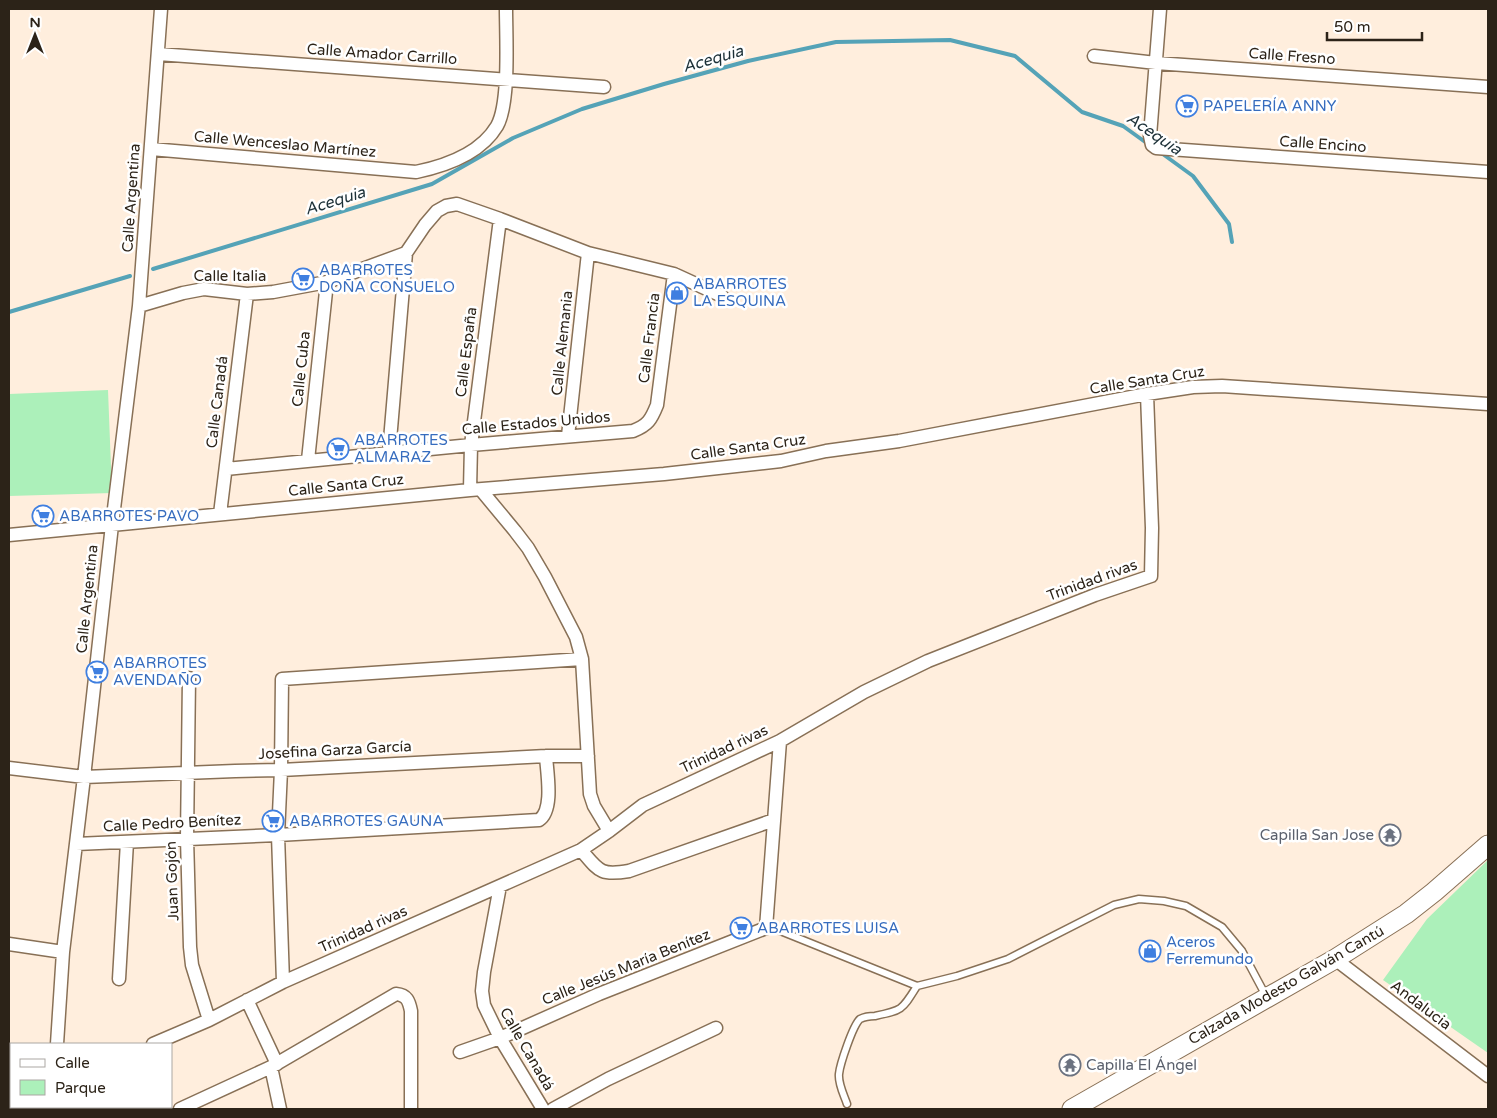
<svg xmlns="http://www.w3.org/2000/svg" width="1497" height="1118" viewBox="0 0 1497 1118" font-family="'Varela Round',sans-serif">
<style>
.green{fill:#acf0ba}
.lines{fill:none;stroke-linecap:round;stroke-linejoin:round}
.stream{stroke:#55a3b7;stroke-width:4}
.service-casing{stroke:#887056;stroke-width:9}
.minor-casing{stroke:#887056;stroke-width:15}
.secondary-casing{stroke:#887056;stroke-width:21}
.service{stroke:#fff;stroke-width:6}
.minor{stroke:#fff;stroke-width:12}
.secondary{stroke:#fff;stroke-width:19}
.labels{text-anchor:middle;dominant-baseline:central;stroke-width:5;stroke-linejoin:round;paint-order:stroke}
.street-label{font-size:15px;fill:#2c2318;stroke:#fff}
.shop-label{font-size:15px;fill:#366cbe;stroke:#fff;text-anchor:start}
.worship-label{font-size:15px;fill:#5b616d;stroke:#fff;text-anchor:end}
.water-label{font-size:16px;font-style:italic;fill:#1c3037;stroke:#fff}
</style>
<rect width="100%" height="100%" fill="#fed"/>
<path class="green" d="M 108,390 L 112,493 L 9,496 L 9,394 Z
M 1488,860 L 1488,1053 L 1383,980 L 1427,919 Z"/>
<g class="lines">
<path class="stream" d="M 1160,152 L 1193,176 L 1229,224 L 1232,242
M 153,269 L 432,184 L 513,138 L 582,109 L 664,84 L 748,61 L 836,42 L 950,40 L 1015,56 L 1082,112 L 1123,126 L 1148,144
M 9,312 L 130,276"/>
<g class="service-casing">
<path id="service" d="M 766,928 L 773,928 L 917,986 L 957,976 L 1008,959 L 1114,905 L 1139,899 L 1164,901 L 1186,906 L 1222,927 L 1242,951 L 1266,996
M 847,1104 C 844,1095 838,1084 839,1074 C 840,1064 853,1025 860,1019 C 864,1017 870,1016 875,1016 C 903,1010 902,1010 917,986"/>
</g>
<g class="minor-casing">
<path id="minor" d="M 1160,9 L 1150,136 L 1152,145 L 1156,148 L 1488,172
M 158,54 L 604,87
M 1094,56 L 1156,63 L 1488,87
M 151,149 L 416,172 C 445,166 481,153 497,126 C 510,103 506,37 506,9
M 139,306 L 183,293 L 204,289 L 247,294 L 273,292 L 327,282 L 406,253 L 425,225 L 437,211 L 446,206 L 457,204 L 500,219 L 588,253 L 674,274 L 722,296
M 568,436 L 588,253
M 389,452 L 406,253
M 308,460 L 327,282
M 226,469 L 471,445 L 633,431 C 648,425 651,420 657,405 L 674,274
M 470,490 L 471,445 L 500,219
M 481,490 L 515,531 L 528,548 L 545,577 L 576,637 L 582,659 L 590,794 L 594,806 L 609,831
M 220,514 L 247,294
M 9,535 L 470,490 L 664,474 L 781,461 L 826,451 L 899,441 L 1147,394 L 1193,387 L 1222,386 L 1488,404
M 189,678 L 187,838 L 190,947 L 192,965 L 209,1020
M 9,768 L 84,777 L 235,771 L 281,770 L 546,756 L 588,756
M 76,844 L 278,835 L 539,820 C 554,810 547,773 546,756
M 581,850 C 599,871 600,876 629,871 L 774,820
M 500,886 L 484,972 L 482,991 L 484,1005 L 500,1038 L 543,1109
M 9,944 L 63,952
M 1335,959 L 1488,1076
M 119,979 L 127,842
M 283,982 L 278,835 L 281,770 L 282,679 L 582,659
M 247,1000 L 277,1064
M 57,1044 L 63,952 L 84,777 L 112,525 L 139,306 L 161,9
M 153,1044 L 209,1020 L 283,982 L 581,850 L 609,831 L 643,805 L 780,741 L 864,692 L 928,661 L 1095,595 L 1151,576 L 1152,528 L 1147,394
M 460,1052 L 500,1038 L 599,994 L 766,928 L 780,741
M 271,1067 L 280,1109
M 53,1109 L 53,1107
M 180,1109 L 271,1067 L 396,994 C 407,995 409,1001 411,1011 L 411,1109
M 553,1109 L 608,1079 L 716,1028"/>
</g>
<g class="secondary-casing">
<path id="secondary" d="M 1072,1109 L 1335,959 L 1406,914 L 1434,892 L 1488,845"/>
</g>
<use href="#service" class="service"/>
<use href="#minor" class="minor"/>
<use href="#secondary" class="secondary"/>
</g>
<defs>
<g id="supermarket-ring" transform="scale(1.125)"><circle r="9.5" fill="#fff" stroke="#3f7fe0" stroke-width="1.5"/><path d="M-6-5.5h2.5l.6 2H6L4.5 2H-2.5L-4.4-4H-6ZM-1.5 3.2a1.3 1.3 0 1 0 .1 0ZM3 3.2a1.3 1.3 0 1 0 .1 0Z" fill="#3f7fe0"/></g>
<g id="shop-ring" transform="scale(1.125)"><circle r="9.5" fill="#fff" stroke="#3f7fe0" stroke-width="1.5"/><path d="M-5-2.5h2.3a2.7 3.5 0 0 1 5.4 0H5L5.5 6h-11ZM-1.5-2.5h3a1.5 2.3 0 0 0-3 0Z" fill="#3f7fe0"/></g>
<g id="temple-ring" transform="scale(1.125)"><circle r="9.5" fill="#fff" stroke="#6b7280" stroke-width="1.5"/><path d="M0-6L5-2H3V0L6.5 2.5H4V6H1.5V3h-3V6H-4V2.5H-6.5L-3 0V-2H-5Z" fill="#6b7280"/></g>
</defs>
<g fill-rule="evenodd">
<use href="#supermarket-ring" x="1187" y="106"/>
<use href="#supermarket-ring" x="303" y="279"/>
<use href="#shop-ring" x="677" y="293"/>
<use href="#supermarket-ring" x="338" y="449"/>
<use href="#supermarket-ring" x="43" y="516"/>
<use href="#supermarket-ring" x="97" y="672"/>
<use href="#supermarket-ring" x="273" y="821"/>
<use href="#temple-ring" x="1390" y="835"/>
<use href="#supermarket-ring" x="741" y="928"/>
<use href="#shop-ring" x="1150" y="951"/>
<use href="#temple-ring" x="1070" y="1065"/>
</g>
<g class="labels">
<g class="street-label">
<text transform="translate(382 54) rotate(4)">Calle Amador Carrillo</text>
<text transform="translate(1292 56) rotate(4)">Calle Fresno</text>
<text transform="translate(285 144) rotate(5)">Calle Wenceslao Martínez</text>
<text transform="translate(1323 144) rotate(4)">Calle Encino</text>
<text transform="translate(131 198) rotate(-86)">Calle Argentina</text>
<text x="230" y="276">Calle Italia</text>
<text transform="translate(649 338) rotate(-83)">Calle Francia</text>
<text transform="translate(562 343) rotate(-84)">Calle Alemania</text>
<text transform="translate(466 352) rotate(-83)">Calle España</text>
<text transform="translate(301 369) rotate(-84)">Calle Cuba</text>
<text transform="translate(1147 380) rotate(-9)">Calle Santa Cruz</text>
<text transform="translate(217 402) rotate(-83)">Calle Canadá</text>
<text transform="translate(536 423) rotate(-5)">Calle Estados Unidos</text>
<text transform="translate(748 447) rotate(-8)">Calle Santa Cruz</text>
<text transform="translate(346 485) rotate(-6)">Calle Santa Cruz</text>
<text transform="translate(1092 580) rotate(-20)">Trinidad rivas</text>
<text transform="translate(87 599) rotate(-84)">Calle Argentina</text>
<text transform="translate(724 749) rotate(-25)">Trinidad rivas</text>
<text transform="translate(335 750) rotate(-3)">Josefina Garza García</text>
<text transform="translate(172 823) rotate(-3)">Calle Pedro Benítez</text>
<text transform="translate(172 881) rotate(-92)">Juan Gojón</text>
<text transform="translate(363 929) rotate(-24)">Trinidad rivas</text>
<text transform="translate(626 967) rotate(-22)">Calle Jesús María Benítez</text>
<text transform="translate(1286 985) rotate(-30)">Calzada Modesto Galván Cantú</text>
<text transform="translate(1421 1005) rotate(37)">Andalucia</text>
<text transform="translate(527 1049) rotate(60)">Calle Canadá</text>
</g>
<g class="shop-label">
<text x="1203" y="106">PAPELERÍA ANNY</text>
<text x="319" y="270">ABARROTES<tspan x="319" dy="17">DOÑA CONSUELO</tspan></text>
<text x="693" y="284">ABARROTES<tspan x="693" dy="17">LA ESQUINA</tspan></text>
<text x="354" y="440">ABARROTES<tspan x="354" dy="17">ALMARAZ</tspan></text>
<text x="59" y="516">ABARROTES PAVO</text>
<text x="113" y="663">ABARROTES<tspan x="113" dy="17">AVENDAÑO</tspan></text>
<text x="289" y="821">ABARROTES GAUNA</text>
<text x="757" y="928">ABARROTES LUISA</text>
<text x="1166" y="942">Aceros<tspan x="1166" dy="17">Ferremundo</tspan></text>
</g>
<g class="worship-label">
<text x="1374" y="835">Capilla San Jose</text>
<text x="1086" y="1065" text-anchor="start">Capilla El Ángel</text>
</g>
<g class="water-label">
<text transform="translate(713 59) rotate(-16)">Acequia</text>
<text transform="translate(1154 134) rotate(34)">Acequia</text>
<text transform="translate(335 201) rotate(-17)">Acequia</text>
</g>
</g>
<rect width="1497" height="1118" fill="none" stroke="#2c2318" stroke-width="20"/>
<rect x="10" y="1043" width="162" height="65" fill="#ffffff" stroke="#aba7a3"/>
<rect x="20" y="1059" width="25" height="8" fill="#ffffff" stroke="#aba7a3"/>
<text x="55" y="1068" font-size="15" fill="#2c2318">Calle</text>
<rect x="20" y="1080" width="25" height="15" fill="#acf0ba" stroke="#aba7a3"/>
<text x="55" y="1093" font-size="15" fill="#2c2318">Parque</text>
<g transform="translate(35 35)" stroke="#ffffff" stroke-width="4" paint-order="stroke">
<path d="M0-4L9 19L0 12L-9 19Z" fill="#2c2318"/>
<text y="-8" font-size="14" font-weight="bold" text-anchor="middle" fill="#2c2318">N</text>
</g>
<path d="M1327 32v8h95v-8" fill="none" stroke="#2c2318" stroke-width="2.5"/>
<text x="1334" y="32" font-size="15" fill="#2c2318" stroke="#ffffff" stroke-width="4" paint-order="stroke">50 m</text>
</svg>
